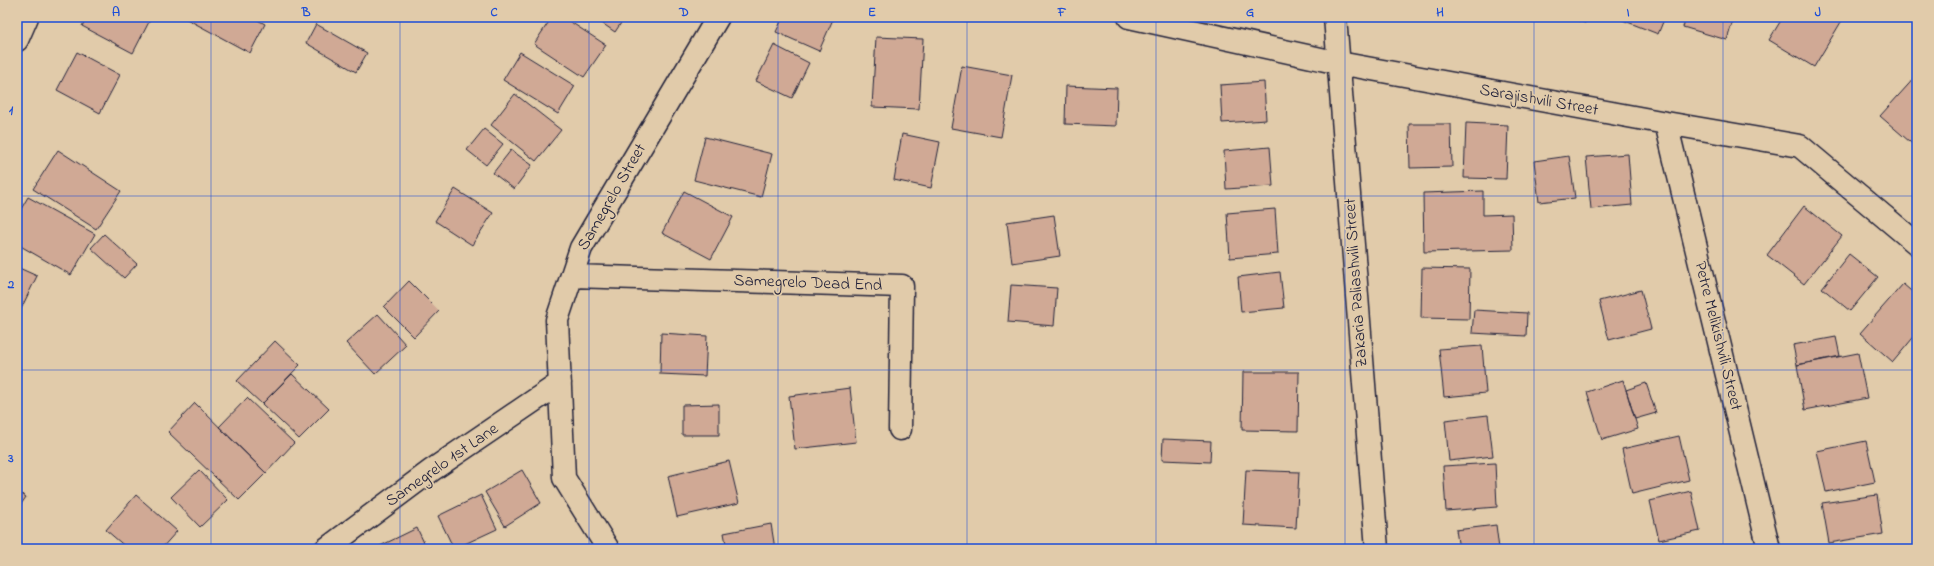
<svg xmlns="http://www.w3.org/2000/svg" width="1934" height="566" viewBox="0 0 1934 566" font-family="'Indie Flower',sans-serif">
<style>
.building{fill:#d0a995;stroke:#22223b}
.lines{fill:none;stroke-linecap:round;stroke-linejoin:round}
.street-casing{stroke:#22223b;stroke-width:25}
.street{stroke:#e1cbaa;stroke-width:22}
.grid{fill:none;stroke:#1d4ed8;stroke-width:1;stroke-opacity:0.55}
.labels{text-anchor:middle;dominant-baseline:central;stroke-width:3.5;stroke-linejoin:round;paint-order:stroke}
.street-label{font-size:17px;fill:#22223b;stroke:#e1cbaa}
.neatline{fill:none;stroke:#1d4ed8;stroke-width:1.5}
.grid-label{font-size:13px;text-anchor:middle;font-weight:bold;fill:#1d4ed8}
</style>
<rect width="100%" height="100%" fill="#e1cbaa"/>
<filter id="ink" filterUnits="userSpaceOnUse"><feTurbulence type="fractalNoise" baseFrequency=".025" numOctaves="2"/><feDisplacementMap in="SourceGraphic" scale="8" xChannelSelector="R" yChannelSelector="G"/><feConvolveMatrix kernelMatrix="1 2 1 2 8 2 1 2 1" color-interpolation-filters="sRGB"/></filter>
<g filter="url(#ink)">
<path class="building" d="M 87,17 L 149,17 L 151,18 L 133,53 L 82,26 Z
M 183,17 L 252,17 L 265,24 L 250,53 Z
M 552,17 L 563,17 L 606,45 L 584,77 L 534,44 Z
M 593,17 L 625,17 L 615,32 Z
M 783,17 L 834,17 L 819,51 L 776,32 Z
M 1568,17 L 1587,17 L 1585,23 Z
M 1621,17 L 1665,17 L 1658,34 L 1620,19 Z
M 1686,17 L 1734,17 L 1727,40 L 1683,27 Z
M 1783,17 L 1844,17 L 1814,67 L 1769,40 Z
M 316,24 L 367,53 L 356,72 L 306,43 Z
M 876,37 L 923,39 L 919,109 L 872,107 Z
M 774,45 L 809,63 L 792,98 L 756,81 Z
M 77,52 L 120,75 L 100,113 L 57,90 Z
M 520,52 L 575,86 L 558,114 L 503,80 Z
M 962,66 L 1012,75 L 1001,137 L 951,128 Z
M 1917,75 L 1917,148 L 1880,116 Z
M 1264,82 L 1266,120 L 1222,123 L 1220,85 Z
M 1066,86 L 1117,88 L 1116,126 L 1065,124 Z
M 515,94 L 561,130 L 536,161 L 491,125 Z
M 1466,123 L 1508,125 L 1506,179 L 1464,178 Z
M 1409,124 L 1451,124 L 1452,167 L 1410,168 Z
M 484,129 L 503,144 L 486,165 L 467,150 Z
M 902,134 L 940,142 L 931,188 L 894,180 Z
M 705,137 L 772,154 L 761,197 L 694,180 Z
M 1270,147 L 1273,186 L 1226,189 L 1224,151 Z
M 58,150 L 121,191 L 96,229 L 33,189 Z
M 511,150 L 532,165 L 514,189 L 493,173 Z
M 1628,154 L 1632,205 L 1591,209 L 1586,157 Z
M 1569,156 L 1575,198 L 1539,202 L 1534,161 Z
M 455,189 L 493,213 L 472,245 L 435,221 Z
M 684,191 L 733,217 L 711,259 L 662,233 Z
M 1483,191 L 1483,215 L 1512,214 L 1513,250 L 1424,252 L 1423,193 Z
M 28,197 L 95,234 L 71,275 L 17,244 L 17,216 Z
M 1804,206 L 1842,236 L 1804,284 L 1767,255 Z
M 1275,209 L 1278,254 L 1230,258 L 1227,213 Z
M 1054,215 L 1060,256 L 1012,263 L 1007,222 Z
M 104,234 L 137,264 L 124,278 L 91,248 Z
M 1849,254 L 1878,277 L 1850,311 L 1822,288 Z
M 17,267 L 37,276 L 19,313 L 17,312 Z
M 1422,268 L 1470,269 L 1469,319 L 1421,318 Z
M 1280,272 L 1284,308 L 1241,312 L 1238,277 Z
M 409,281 L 439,311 L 414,337 L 384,307 Z
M 1903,284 L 1917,296 L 1917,333 L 1893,362 L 1860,333 Z
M 1011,285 L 1057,288 L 1054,326 L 1008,322 Z
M 1641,290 L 1651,329 L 1609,340 L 1599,301 Z
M 1474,310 L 1527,313 L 1526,336 L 1472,333 Z
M 378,314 L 406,345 L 375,374 L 346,343 Z
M 661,333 L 707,336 L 705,376 L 660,374 Z
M 1836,337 L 1840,356 L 1797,365 L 1793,345 Z
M 275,341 L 300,365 L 262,404 L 237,381 Z
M 1482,346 L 1486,393 L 1444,397 L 1439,349 Z
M 1858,353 L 1867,398 L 1805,410 L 1797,365 Z
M 1243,372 L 1299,372 L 1298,431 L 1242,430 Z
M 292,374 L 329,409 L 299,439 L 262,404 Z
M 1623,380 L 1638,429 L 1602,440 L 1587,392 Z
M 1646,383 L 1656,413 L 1635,419 L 1626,390 Z
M 850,388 L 856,442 L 795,449 L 789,396 Z
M 247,398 L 294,443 L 266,473 L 219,427 Z
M 195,403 L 266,473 L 239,500 L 168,432 Z
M 719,404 L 719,435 L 682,435 L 682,405 Z
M 1488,415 L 1493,456 L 1449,461 L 1445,420 Z
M 1679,436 L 1689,480 L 1632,494 L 1622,449 Z
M 1163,439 L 1211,441 L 1210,462 L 1162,460 Z
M 1866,441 L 1875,482 L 1826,492 L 1817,451 Z
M 729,461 L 739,503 L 677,517 L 668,476 Z
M 1495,463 L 1497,507 L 1446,511 L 1443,466 Z
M 199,470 L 228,500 L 200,527 L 171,497 Z
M 522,470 L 541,503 L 505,526 L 485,492 Z
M 1246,470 L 1299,472 L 1296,528 L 1243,525 Z
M 17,491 L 26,497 L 17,510 Z
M 1691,491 L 1700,531 L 1659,540 L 1650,501 Z
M 136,495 L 177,531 L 161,549 L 128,549 L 106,530 Z
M 481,495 L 497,529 L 454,549 L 438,516 Z
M 1877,495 L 1883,534 L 1829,543 L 1822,503 Z
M 771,524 L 775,549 L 727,549 L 724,533 Z
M 1496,525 L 1499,549 L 1459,549 L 1456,530 Z
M 417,528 L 427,549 L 374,549 Z"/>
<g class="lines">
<g class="street-casing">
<path id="street" d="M 1129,17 L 1339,63 L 1666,123 L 1800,146 L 1917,244
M 1335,17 L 1377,549
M 17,40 L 27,17
M 1666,123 L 1769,549
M 572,276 L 902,286 L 900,429
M 326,549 L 432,470 L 560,383
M 608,549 L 564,478 L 557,320 L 581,248 L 718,17"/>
</g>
<use href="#street" class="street"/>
</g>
</g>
<path class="grid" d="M 211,17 L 211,549M 400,17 L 400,549M 589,17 L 589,549M 778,17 L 778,549M 967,17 L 967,549M 1156,17 L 1156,549M 1345,17 L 1345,549M 1534,17 L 1534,549M 1723,17 L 1723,549M 17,196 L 1917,196M 17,370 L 1917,370"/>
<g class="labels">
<g class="street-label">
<text transform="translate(1539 100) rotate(10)">Sarajishvili Street</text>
<text transform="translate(612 197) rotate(-60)">Samegrelo Street</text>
<text transform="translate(808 283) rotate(2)">Samegrelo Dead End</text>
<text transform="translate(1356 283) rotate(-94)">Zakaria Paliashvili Street</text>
<text transform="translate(1718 336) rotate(76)">Petre Melikishvili Street</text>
<text transform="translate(442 465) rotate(-35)">Samegrelo 1st Lane</text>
</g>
</g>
<rect width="1934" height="566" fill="none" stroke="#e1cbaa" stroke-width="44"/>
<rect x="22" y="22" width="1890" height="522" class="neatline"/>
<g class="grid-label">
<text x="116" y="16">A</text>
<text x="306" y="16">B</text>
<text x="494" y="16">C</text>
<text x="684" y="16">D</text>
<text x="872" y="16">E</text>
<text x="1062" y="16">F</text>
<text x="1250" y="16">G</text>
<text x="1440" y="16">H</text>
<text x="1628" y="16">I</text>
<text x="1818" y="16">J</text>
<text x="11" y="114">1</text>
<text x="11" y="288">2</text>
<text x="11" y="462">3</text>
</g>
</svg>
